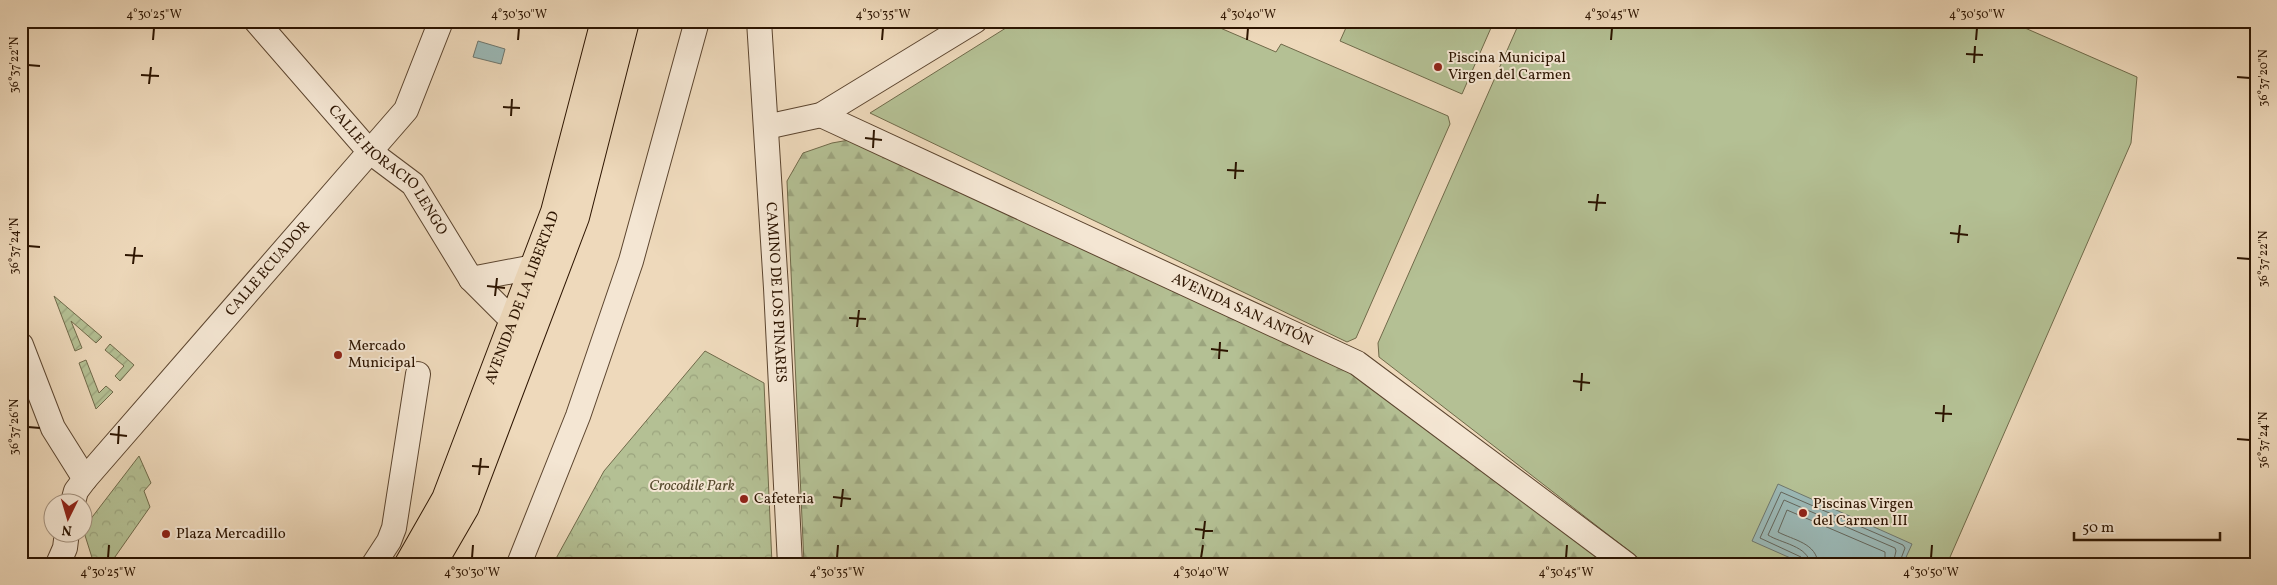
<svg xmlns="http://www.w3.org/2000/svg" width="2277" height="585" viewBox="0 0 2277 585" font-family="Vollkorn,serif">
<style>
.forest{fill:url(#forest-firs);stroke:#706a4a}
.park{fill:url(#park-crowns);stroke:#706a4a}
.garden{fill:url(#garden-furrows);stroke:#706a4a}
.pitch{fill:#b4c094;stroke:#706a4a}
.water{fill:#9bb9b7;stroke:#6f776e}
.lines{fill:none;stroke-linecap:round;stroke-linejoin:round}
.shore{stroke:#64665c;stroke-width:1}
.street-casing{stroke:#5c452f;stroke-width:26}
.primary-casing{stroke:#2c1400;stroke-width:30}
.street{stroke:#f4e6d3;stroke-width:24}
.primary{stroke:#eed9bb;stroke-width:28}
.ticks{fill:none;stroke:#2c1400;stroke-width:2}
.poi-dot{fill:#8f2418;stroke:#f4e6d3;stroke-width:2}
.labels{text-anchor:middle;dominant-baseline:central;stroke-width:4;stroke-linejoin:round;paint-order:stroke}
.poi-label{font-size:15px;fill:#2c1400;stroke:#f4e6d3;text-anchor:start}
.street-label{font-size:15px;fill:#2c1400;stroke:#f4e6d3}
.park-label{font-size:15px;font-style:italic;fill:#55482c;stroke:#f4e6d3}
.neatline{fill:none;stroke:#2c1400;stroke-width:2}
.ticks-label{font-size:12px;text-anchor:middle;fill:#2c1400}
</style>
<defs>
<pattern id="forest-firs" width="22" height="20" patternUnits="userSpaceOnUse" patternTransform="scale(1.25)"><rect width="22" height="20" fill="#b4c094"/><path d="M5 1l3.5 6h-7zM16 11l3.5 6h-7z" fill="#9ba47e"/></pattern>
<pattern id="park-crowns" width="20" height="18" patternUnits="userSpaceOnUse" patternTransform="scale(1.25)"><rect width="20" height="18" fill="#b4c094"/><path d="M2 6a3 3 0 1 1 6 0M12 15a3 3 0 1 1 6 0" fill="none" stroke="#9ba47e"/></pattern>
<pattern id="garden-furrows" width="10" height="10" patternUnits="userSpaceOnUse" patternTransform="scale(1.25)"><rect width="10" height="10" fill="#b4c094"/><path d="M-1 1l2-2M0 10L10 0M9 11l2-2" fill="none" stroke="#9ba47e"/></pattern>
</defs>
<rect width="100%" height="100%" fill="#eed9bb"/>
<filter id="stains"><feTurbulence type="fractalNoise" baseFrequency=".004" numOctaves="4"/><feColorMatrix values="0 0 0 0 .2 0 0 0 0 .09 0 0 0 0 .02 0 0 0 .5 -.17"/></filter>
<radialGradient id="worn" r=".72"><stop offset=".6" stop-color="#630" stop-opacity="0"/><stop offset="1" stop-color="#630" stop-opacity=".3"/></radialGradient>
<path class="forest" d="M 849,140 L 1348,366 L 1607,564 L 804,564 L 787,181 L 803,153 L 832,143 Z"/>
<path class="park" d="M 705,351 L 764,383 L 772,564 L 553,564 L 604,471 Z
M 139,456 L 151,483 L 144,491 L 150,507 L 110,564 L 94,564 L 83,529 Z"/>
<path class="garden" d="M 54,296 L 102,337 L 96,343 L 71,321 L 82,348 L 75,351 Z
M 110,344 L 134,365 L 120,381 L 115,376 L 124,366 L 105,350 Z
M 86,360 L 99,393 L 106,386 L 113,392 L 96,409 L 79,363 Z"/>
<path class="pitch" d="M 1017,21 L 1204,21 L 1276,52 L 1281,44 L 1448,116 L 1450,124 L 1356,338 L 1347,342 L 870,113 Z
M 1349,21 L 1494,21 L 1462,94 L 1340,41 Z
M 1520,21 L 2009,21 L 2137,77 L 2131,143 L 1947,564 L 1646,564 L 1379,357 L 1378,343 Z"/>
<path class="water" d="M 478,41 L 505,49 L 501,64 L 473,57 Z
M 1778,484 L 1912,544 L 1903,564 L 1804,564 L 1752,541 Z"/>
<g class="lines">
<path class="shore" d="M 1804,564 L 1801,557 L 1760,538 L 1781,492 L 1903,545 L 1905,548 L 1899,564
M 1810,564 C 1809,546 1780,543 1768,535 L 1784,500 L 1895,548 L 1896,551 L 1893,564
M 1818,564 C 1817,543 1793,540 1778,532 L 1787,510 L 1885,552 L 1885,564"/>
<g class="street-casing">
<g id="street">
<path id="s1" d="M 256,21 L 369,151 L 413,184 L 471,279 L 514,322"/>
<path id="s2" d="M 759,21 L 776,288 L 790,564"/>
<path id="s3" d="M 821,115 L 1357,363 L 1626,564"/>
<path d="M 766,127 L 821,115 L 975,21"/>
<path d="M 471,279 L 534,267"/>
<path d="M 21,345 L 53,428 L 85,479"/>
<path id="s4" d="M 73,502 L 76,491 L 85,479 L 406,110 L 441,21"/>
<path d="M 58,564 L 65,548 L 67,532"/>
<path d="M 374,564 L 389,541 L 394,528 L 418,374"/>
<path d="M 519,564 L 578,416 L 631,261 L 697,21"/>
</g>
</g>
<g class="primary-casing">
<g id="primary">
<path id="s5" d="M 409,564 L 446,499 L 555,212 L 605,21"/>
<path d="M 432,564 L 465,507 L 575,217 L 625,21"/>
</g>
</g>
<use href="#street" class="street"/>
<use href="#primary" class="primary"/>
</g>
<path class="ticks" d="M 153,40 L 154,28M 518,40 L 519,28M 882,40 L 883,28M 1247,40 L 1248,28M 1611,40 L 1612,28M 1976,40 L 1977,28M 1966,54 L 1983,55M 1974,63 L 1975,46M 28,65 L 40,66M 141,75 L 159,76M 2237,77 L 2250,78M 149,84 L 151,67M 503,107 L 520,108M 511,116 L 512,99M 865,138 L 882,140M 873,148 L 874,130M 1227,170 L 1244,171M 1235,179 L 1236,162M 1588,202 L 1606,203M 1596,211 L 1598,194M 1950,233 L 1968,235M 1958,243 L 1960,225M 28,246 L 40,247M 125,255 L 143,256M 2237,258 L 2250,259M 133,264 L 135,247M 487,286 L 505,288M 495,296 L 497,278M 849,318 L 866,319M 857,327 L 859,310M 1211,349 L 1228,351M 1219,359 L 1220,342M 1573,381 L 1590,383M 1581,391 L 1582,373M 1935,413 L 1952,414M 1943,422 L 1944,405M 28,427 L 40,428M 110,434 L 127,436M 2237,439 L 2250,440M 118,444 L 119,426M 472,466 L 489,467M 479,475 L 481,458M 833,497 L 851,499M 841,507 L 843,489M 1195,529 L 1213,531M 1203,539 L 1205,521M 108,558 L 109,545M 472,558 L 473,545M 837,558 L 838,545M 1201,558 L 1203,545M 1566,558 L 1567,545M 1931,558 L 1932,545"/>
<g class="poi-dot">
<circle cx="1438" cy="67" r="5"/>
<circle cx="338" cy="355" r="5"/>
<circle cx="744" cy="499" r="5"/>
<circle cx="1803" cy="513" r="5"/>
<circle cx="166" cy="534" r="5"/>
</g>
<g class="labels">
<g class="poi-label">
<text x="1448" y="58">Piscina Municipal<tspan x="1448" dy="17">Virgen del Carmen</tspan></text>
<text x="348" y="346">Mercado<tspan x="348" dy="17">Municipal</tspan></text>
<text x="754" y="499">Cafeteria</text>
<text x="1813" y="504">Piscinas Virgen<tspan x="1813" dy="17">del Carmen III</tspan></text>
<text x="176" y="534">Plaza Mercadillo</text>
</g>
<g class="street-label">
<text stroke="none"><textPath href="#s1" startOffset="200">CALLE HORACIO LENGO</textPath></text>
<text stroke="none"><textPath href="#s4" startOffset="305">CALLE ECUADOR</textPath></text>
<text stroke="none"><textPath href="#s2" startOffset="272">CAMINO DE LOS PINARES</textPath></text>
<text stroke="none"><textPath href="#s5" startOffset="290">AVENIDA DE LA LIBERTAD</textPath></text>
<text stroke="none"><textPath href="#s3" startOffset="464">AVENIDA SAN ANTÓN</textPath></text>
</g>
<g class="park-label">
<text x="692" y="486">Crocodile Park</text>
</g>
</g>
<rect width="2277" height="585" fill="none" stroke="#eed9bb" stroke-width="55"/>
<g transform="translate(68 518) rotate(185)"><circle r="24" fill="#f4e6d3" stroke="#a4927f"/>
<path d="M0-4L9 19L0 12L-9 19Z" fill="#8f2418"/>
<text y="-8" font-size="14" font-weight="bold" text-anchor="middle" fill="#2c1400">N</text>
</g>
<path d="M2074 532v8h146v-8" fill="none" stroke="#2c1400" stroke-width="2.5"/>
<text x="2082" y="532" font-size="15" fill="#2c1400" stroke="#f4e6d3" stroke-width="4" paint-order="stroke">50 m</text>
<rect x="28" y="28" width="2222" height="530" class="neatline"/>
<g class="ticks-label">
<text x="154" y="18">4°30'25"W</text>
<text x="519" y="18">4°30'30"W</text>
<text x="883" y="18">4°30'35"W</text>
<text x="1248" y="18">4°30'40"W</text>
<text x="1612" y="18">4°30'45"W</text>
<text x="1977" y="18">4°30'50"W</text>
<text transform="translate(14 65) rotate(-90)" y="4">36°37'22"N</text>
<text transform="translate(2263 78) rotate(-90)" y="4">36°37'20"N</text>
<text transform="translate(14 246) rotate(-90)" y="4">36°37'24"N</text>
<text transform="translate(2263 259) rotate(-90)" y="4">36°37'22"N</text>
<text transform="translate(14 427) rotate(-90)" y="4">36°37'26"N</text>
<text transform="translate(2263 440) rotate(-90)" y="4">36°37'24"N</text>
<text x="108" y="576">4°30'25"W</text>
<text x="472" y="576">4°30'30"W</text>
<text x="837" y="576">4°30'35"W</text>
<text x="1201" y="576">4°30'40"W</text>
<text x="1566" y="576">4°30'45"W</text>
<text x="1931" y="576">4°30'50"W</text>
</g>
<rect width="100%" height="100%" filter="url(#stains)"/>
<rect width="100%" height="100%" fill="url(#worn)"/>
</svg>
